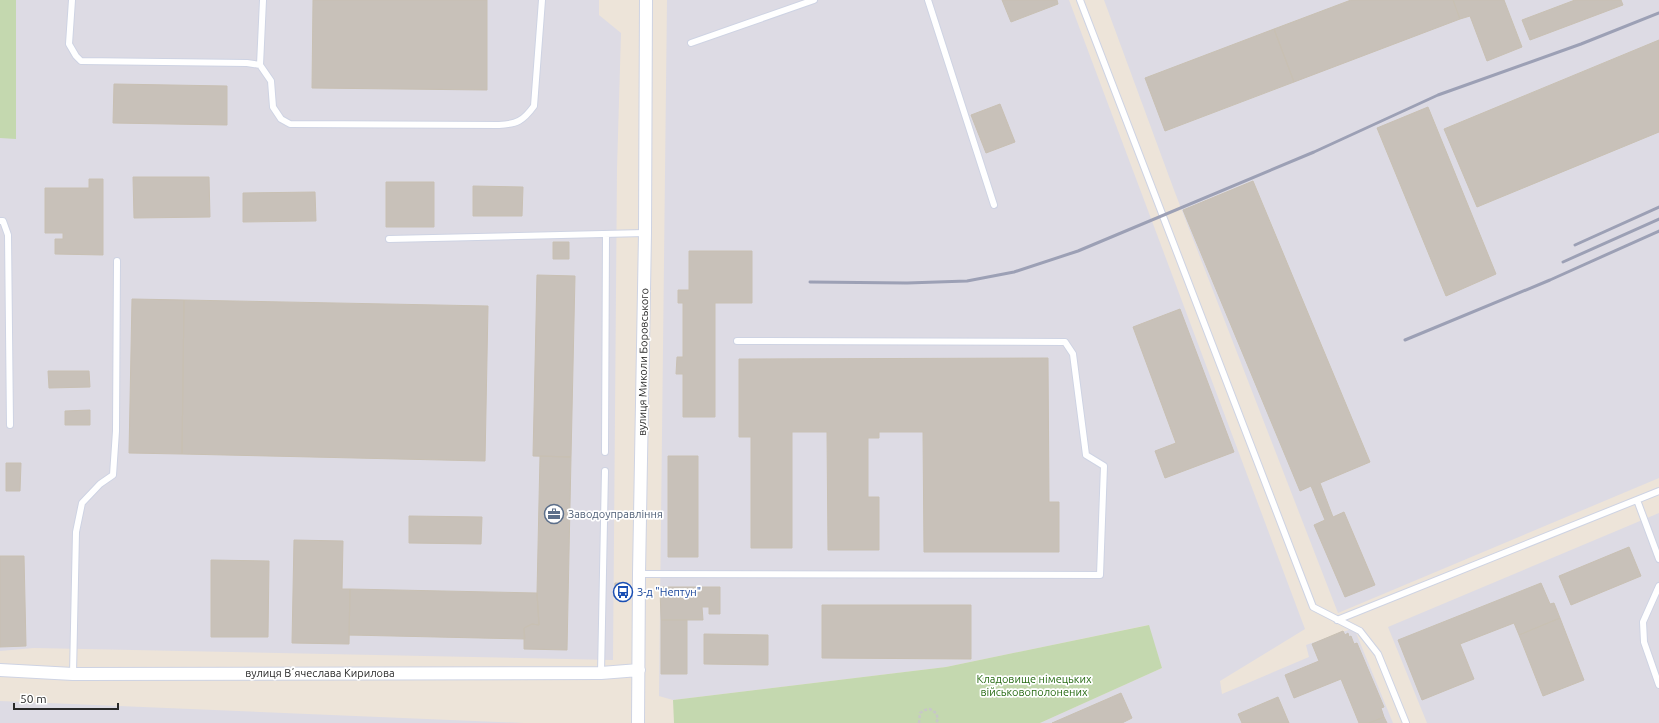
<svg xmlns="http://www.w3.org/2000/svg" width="1659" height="723" viewBox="0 0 1659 723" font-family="Ubuntu,sans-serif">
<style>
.industrial{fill:#dddbe4}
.cemetery{fill:#c4d8af}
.building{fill:#c8c1b9;stroke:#c8c0b3}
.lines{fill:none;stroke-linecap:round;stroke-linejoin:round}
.lane-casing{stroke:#ced3e3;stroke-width:8}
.street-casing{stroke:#ced3e3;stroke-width:14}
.path{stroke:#c7c7c7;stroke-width:2.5;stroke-dasharray:3 2;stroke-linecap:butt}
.lane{stroke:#fff;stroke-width:6}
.street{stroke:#fff;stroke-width:12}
.rail{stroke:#9ca0b5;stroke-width:3}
.labels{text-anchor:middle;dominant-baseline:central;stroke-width:3.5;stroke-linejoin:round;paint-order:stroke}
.street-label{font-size:11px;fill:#292929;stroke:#fff}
.service-label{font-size:11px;fill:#4e5e75;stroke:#fff;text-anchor:start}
.transit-label{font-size:11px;fill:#164399;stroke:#fff;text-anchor:start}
.park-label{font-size:11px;fill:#286b14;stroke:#fff}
</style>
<rect width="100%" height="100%" fill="#ede4d9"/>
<path class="industrial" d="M 16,0 L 599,0 L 599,15 L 621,33 L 617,169 L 613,660 L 34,648 L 0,651 L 0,138 L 16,138 Z
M 667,0 L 1069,0 L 1305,629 L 1220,681 L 1222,694 L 1309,657 L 1306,645 L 1354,628 L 1393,723 L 1040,723 L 1162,668 L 1148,625 L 946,667 L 673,700 L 659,696 Z
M 1104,0 L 1659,0 L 1659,478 L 1338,613 L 1174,190 Z
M 1659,513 L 1659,723 L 1427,723 L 1388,627 Z
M 0,701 L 524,723 L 0,723 Z"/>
<path class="cemetery" d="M 0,0 L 16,0 L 16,139 L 0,138 Z
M 1149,625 L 1162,668 L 1040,723 L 674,723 L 673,700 L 946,667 Z"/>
<path class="building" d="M 313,0 L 487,0 L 487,90 L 312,88 Z
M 1002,0 L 1057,0 L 1058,4 L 1011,22 Z
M 1351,0 L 1453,0 L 1460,19 L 1294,82 L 1274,29 Z
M 1453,0 L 1504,0 L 1522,47 L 1487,61 L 1470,16 L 1460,19 Z
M 1575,0 L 1621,0 L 1623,5 L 1530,40 L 1522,20 Z
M 1274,29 L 1294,82 L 1165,131 L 1145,78 Z
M 1659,40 L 1659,132 L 1477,207 L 1444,129 Z
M 114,84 L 227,86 L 227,125 L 113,123 Z
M 1000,104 L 1015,142 L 986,153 L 971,115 Z
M 1428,107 L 1496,274 L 1446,296 L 1377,128 Z
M 133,177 L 209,177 L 210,217 L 134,218 Z
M 89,179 L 103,179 L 103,255 L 55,254 L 55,239 L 63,239 L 63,233 L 45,233 L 45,188 L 89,188 Z
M 1253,181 L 1370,462 L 1320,483 L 1333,517 L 1344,512 L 1375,585 L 1345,597 L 1314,525 L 1325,520 L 1311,486 L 1300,491 L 1183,210 Z
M 386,182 L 434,182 L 434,227 L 386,227 Z
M 473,186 L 523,187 L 522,216 L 473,216 Z
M 315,192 L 316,221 L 243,222 L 243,193 Z
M 553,242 L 569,242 L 569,259 L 553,259 Z
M 689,251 L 752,251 L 752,303 L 715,303 L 715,417 L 683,417 L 683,374 L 676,374 L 677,357 L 683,357 L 683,303 L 678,303 L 678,290 L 689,290 Z
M 537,275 L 575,276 L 571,457 L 533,456 Z
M 132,299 L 184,300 L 182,454 L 129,453 Z
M 184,300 L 488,306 L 485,461 L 182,454 Z
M 1180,309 L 1234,452 L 1165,478 L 1155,451 L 1176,443 L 1133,327 Z
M 1048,358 L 1049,502 L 1059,502 L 1059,552 L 924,552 L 923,432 L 879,432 L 879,438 L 868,438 L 868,497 L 879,497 L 879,550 L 828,550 L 827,432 L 792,432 L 792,548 L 751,548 L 751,437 L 739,437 L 739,359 Z
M 48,371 L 89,371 L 90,387 L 49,388 Z
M 90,410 L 90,425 L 65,425 L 65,411 Z
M 540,456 L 571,457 L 567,650 L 524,649 L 524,628 L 532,624 L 539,625 L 537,593 Z
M 668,456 L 698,456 L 698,557 L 668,557 Z
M 6,463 L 21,463 L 20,491 L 6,491 Z
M 409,516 L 482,517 L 481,544 L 409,543 Z
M 294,540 L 343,541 L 342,589 L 350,589 L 349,644 L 292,643 Z
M 1629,547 L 1641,576 L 1571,605 L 1559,576 Z
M 0,556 L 24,556 L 26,646 L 0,647 Z
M 211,560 L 269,561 L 268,637 L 211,637 Z
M 615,583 L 619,583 L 619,597 L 614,597 Z
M 1541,583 L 1550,604 L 1554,603 L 1560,618 L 1519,635 L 1514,623 L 1460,644 L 1474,679 L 1422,700 L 1398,640 Z
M 660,587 L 720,587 L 720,614 L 709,614 L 709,607 L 702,607 L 703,620 L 661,620 Z
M 350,589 L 537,593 L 539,625 L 532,624 L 524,628 L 525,639 L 349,635 Z
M 822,605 L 971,605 L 971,659 L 822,658 Z
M 1560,618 L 1584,680 L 1543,696 L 1519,635 Z
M 661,620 L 687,620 L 687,674 L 661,674 Z
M 1343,631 L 1345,635 L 1348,633 L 1349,637 L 1351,636 L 1354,644 L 1357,643 L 1384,707 L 1381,708 L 1384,717 L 1369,723 L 1359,723 L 1341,679 L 1294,698 L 1285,675 L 1319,661 L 1312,644 Z
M 704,634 L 768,635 L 768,665 L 704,664 Z
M 1121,693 L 1132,718 L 1122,723 L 1052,723 Z
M 1278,697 L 1289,723 L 1242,723 L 1238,714 Z
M 1384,717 L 1387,723 L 1369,723 Z"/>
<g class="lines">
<g class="lane-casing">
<path id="lane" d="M 72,0 L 69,44 L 76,56 L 81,61 L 247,63 L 260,65
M 263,0 L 260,65 L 271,81 L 273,107 L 281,119 L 290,124 L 499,125 C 517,124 523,121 534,106 L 542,0
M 928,0 L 994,205
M 1080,0 L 1313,607 L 1360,631 L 1378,654 L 1406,723
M 691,43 L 814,0
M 0,221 L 3,221 L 8,235 L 10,425
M 389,239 L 645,233
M 605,452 L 606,234
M 1637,500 L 1659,559
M 639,574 L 1100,575 L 1104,466 L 1086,455 L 1073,354 L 1065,342 L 737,341
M 1659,586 L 1643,622 L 1644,642 L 1659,685
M 1337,620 L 1659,491
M 601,673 L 605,471
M 73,674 L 76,532 L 82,503 L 100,484 L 113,475 L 116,431 L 117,261"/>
</g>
<g class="street-casing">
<path id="street" d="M 0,670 L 73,674 L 601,673 L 639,670
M 638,723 L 639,574 L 645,233 L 646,0"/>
</g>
<path class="path" d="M 919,723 L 920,713 L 925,710 L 930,709 L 936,713 L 938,719 L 936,723"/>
<use href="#lane" class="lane"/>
<use href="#street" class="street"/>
<path class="rail" d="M 1575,245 L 1659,207
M 1563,262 L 1659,219
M 810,282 L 907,283 L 967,281 L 1014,272 L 1078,251 L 1314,152 L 1438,95 L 1581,44 L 1659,13
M 1405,340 L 1550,280 L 1659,231"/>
</g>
<defs>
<g id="office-ring" transform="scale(1)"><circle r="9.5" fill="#fff" stroke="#5c6f8a" stroke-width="1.5"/><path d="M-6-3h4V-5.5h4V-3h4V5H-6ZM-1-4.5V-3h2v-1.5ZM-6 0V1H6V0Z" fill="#5c6f8a"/></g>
<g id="bus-ring" transform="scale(1)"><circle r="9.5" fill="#fff" stroke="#1a4fb4" stroke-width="1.5"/><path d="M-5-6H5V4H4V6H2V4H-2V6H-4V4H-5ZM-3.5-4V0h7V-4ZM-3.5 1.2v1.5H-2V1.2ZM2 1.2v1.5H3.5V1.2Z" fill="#1a4fb4"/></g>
</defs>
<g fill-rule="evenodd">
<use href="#office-ring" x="554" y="514"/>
<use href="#bus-ring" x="623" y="592"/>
</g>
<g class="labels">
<g class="street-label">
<text transform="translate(643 362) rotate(-89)">вулиця Миколи Боровського</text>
<text x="320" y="673">вулиця Вʼячеслава Кирилова</text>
</g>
<g class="service-label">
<text x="568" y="514">Заводоуправління</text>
</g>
<g class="transit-label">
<text x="637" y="592">З-д "Нептун"</text>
</g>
<g class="park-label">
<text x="1034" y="679">Кладовище німецьких<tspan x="1034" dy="13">військовополонених</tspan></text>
</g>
</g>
<path d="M14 703v6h104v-6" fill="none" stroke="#292929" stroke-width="2"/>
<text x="20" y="703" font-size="12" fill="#292929" stroke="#ffffff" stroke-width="3" paint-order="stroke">50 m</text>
</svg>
